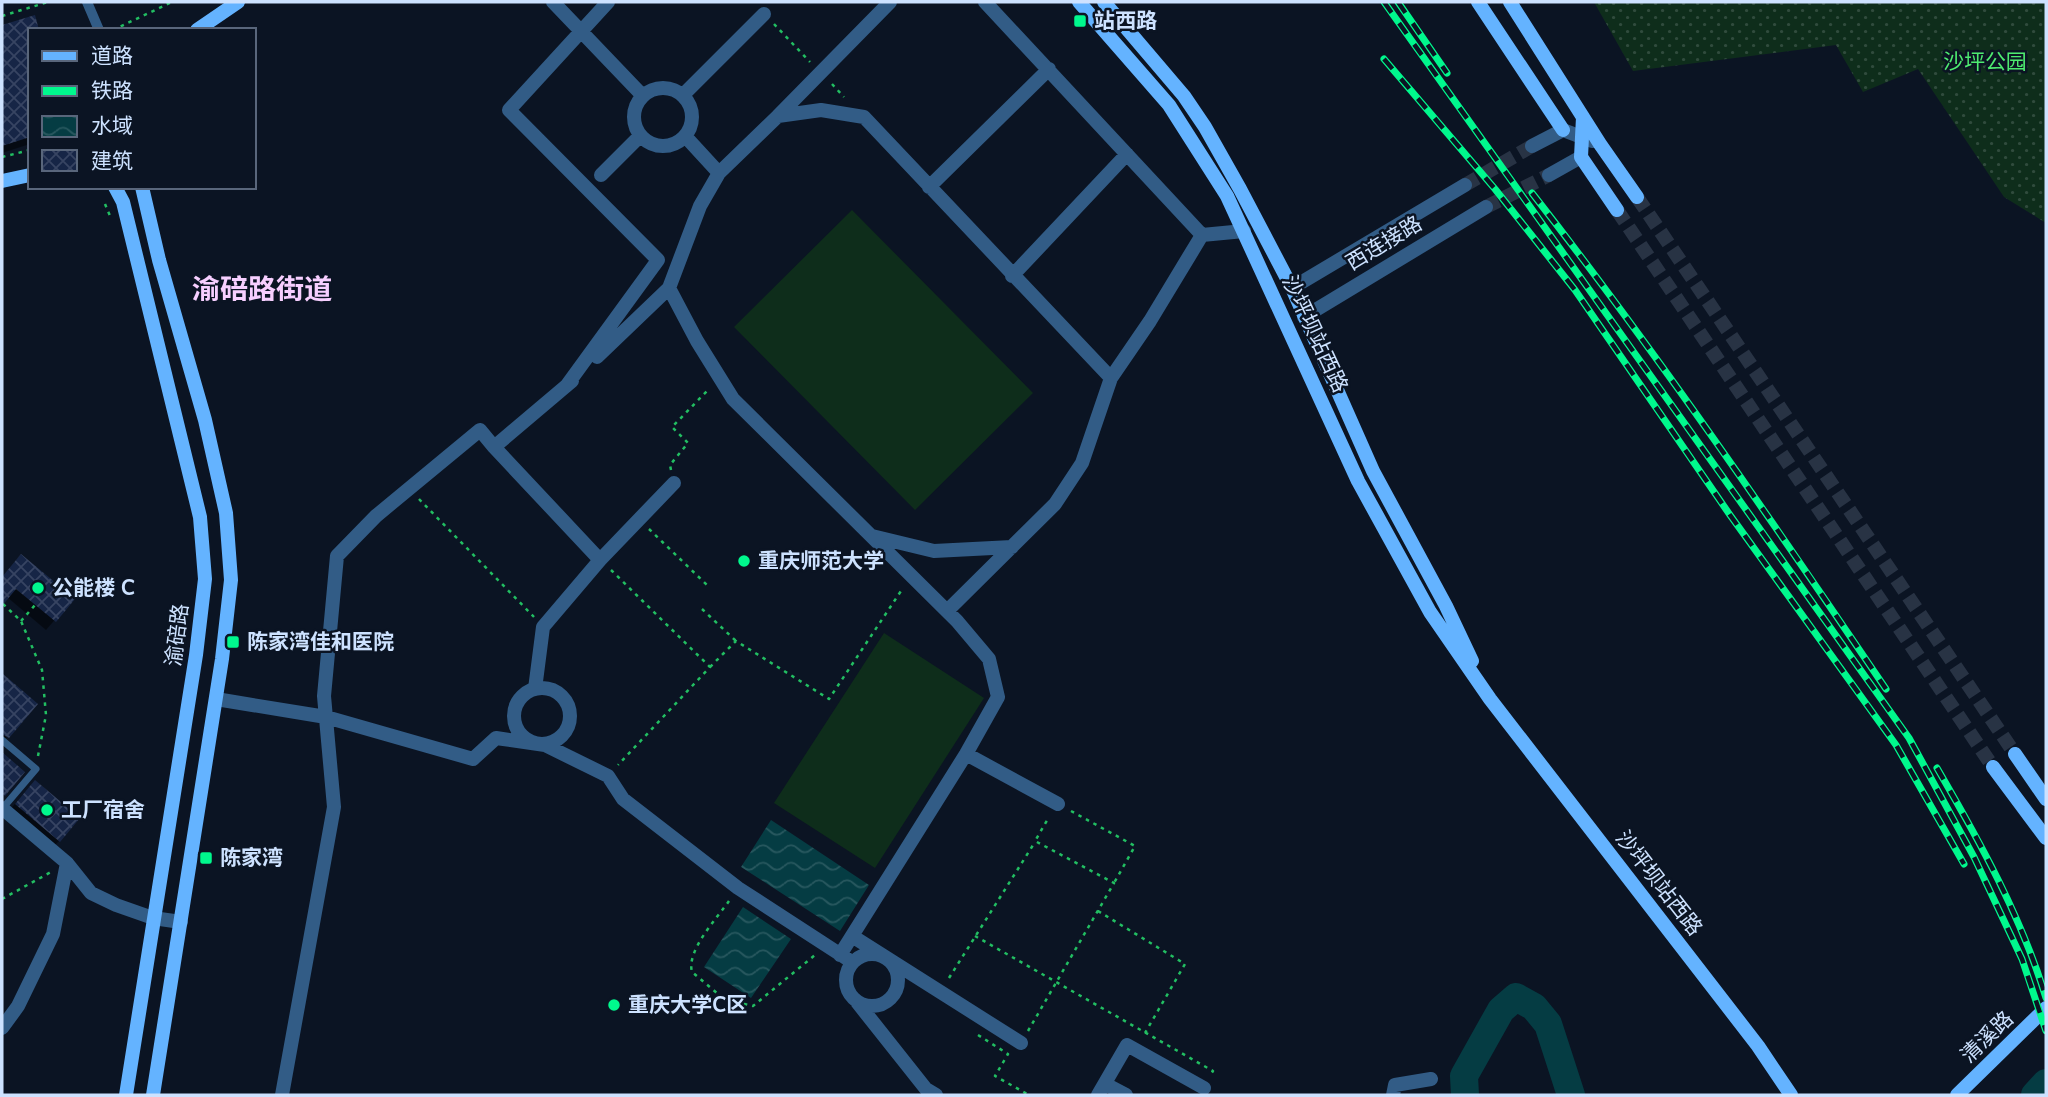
<svg xmlns="http://www.w3.org/2000/svg" width="2048" height="1097" viewBox="0 0 2048 1097" font-family="'Nunito Sans','Noto Sans SC',sans-serif">
<style>
.grass{fill:url(#grass-dots)}
.garden{fill:#0e2d1b}
.water{fill:url(#water-waves)}
.shadow{fill:#0007}
.lines{fill:none;stroke-linecap:round;stroke-linejoin:round}
.river{stroke:#053c43;stroke-width:28}
.building{fill:url(#building-cross-hatch)}
.tertiary-tunnel{stroke:#283344;stroke-width:14;stroke-dasharray:14 7;stroke-linecap:butt}
.secondary-tunnel{stroke:#283344;stroke-width:14;stroke-dasharray:14 7;stroke-linecap:butt}
.path{stroke:#22be62;stroke-width:2.5;stroke-dasharray:3.5 5;stroke-linecap:butt}
.service{stroke:#325c86;stroke-width:7}
.pedestrian{stroke:#325c86;stroke-width:10}
.minor{stroke:#325c86;stroke-width:14}
.tertiary{stroke:#325c86;stroke-width:14}
.secondary{stroke:#64b3ff;stroke-width:14}
.rail-casing{stroke:#00f88d;stroke-width:7}
.rail{stroke:#0b1423;stroke-width:4.5;stroke-dasharray:13;stroke-linecap:butt}
.poi-dot{fill:#00f88d;stroke:#0b1423;stroke-width:2.5}
.labels{text-anchor:middle;dominant-baseline:central;stroke-width:5;stroke-linejoin:round;paint-order:stroke}
.poi-label{font-size:21px;font-weight:bold;fill:#cde2ff;stroke:#0b1423;text-anchor:start}
.park-label{font-size:21px;fill:#4eea70;stroke:#0b1423}
.street-label{font-size:21px;fill:#cde2ff;stroke:#0b1423}
.district-label{font-size:28px;font-weight:bold;fill:#f7cfff;stroke:#0b1423}
</style>
<defs>
<pattern id="grass-dots" width="8" height="8" patternUnits="userSpaceOnUse" patternTransform="scale(1.75)"><rect width="8" height="8" fill="#0e2d1b"/><path d="M2 2h.1M6 6h.1" fill="none" stroke="#304b3d" stroke-width="1.8" stroke-linecap="round"/></pattern>
<pattern id="water-waves" width="16" height="10" patternUnits="userSpaceOnUse" patternTransform="scale(1.75)"><rect width="16" height="10" fill="#053c43"/><path d="M0 5q4-4 8 0t8 0" fill="none" stroke="#28585f"/></pattern>
<pattern id="building-cross-hatch" width="8" height="8" patternUnits="userSpaceOnUse" patternTransform="scale(1.75)"><rect width="8" height="8" fill="#162546"/><path d="M0 0l8 8M0 8l8-8" fill="none" stroke="#374462"/></pattern>
</defs>
<rect width="100%" height="100%" fill="#0b1423"/>
<path class="grass" d="M 1594,2 L 2046,2 L 2046,223 L 2004,197 L 1918,69 L 1863,92 L 1836,45 L 1633,71 Z"/>
<path class="garden" d="M 852,210 L 1033,393 L 915,510 L 734,327 Z
M 884,633 L 984,698 L 875,868 L 774,803 Z"/>
<path class="water" d="M 771,820 L 869,885 L 840,931 L 741,867 Z
M 743,907 L 791,939 L 751,998 L 704,967 Z"/>
<path class="shadow" d="M 34,17 L 30,30 L 30,144 L 2,153 L 2,27 Z
M 13,565 L 72,600 L 46,630 L 7,597 L 2,603 L 2,578 Z
M 2,675 L 36,704 L 2,743 Z
M 26,791 L 59,841 L 51,849 L 7,813 Z"/>
<g class="lines">
<path class="river" d="M 1465,1095 L 1464,1076 L 1501,1010 L 1516,997 L 1534,1007 L 1548,1024 L 1571,1095
M 2035,1095 L 2046,1083"/>
</g>
<path class="building" d="M 35,15 L 39,30 L 30,30 L 30,137 L 2,146 L 2,25 Z
M 21,554 L 75,599 L 56,622 L 16,589 L 2,606 L 2,577 Z
M 2,673 L 38,704 L 9,738 L 2,734 Z
M 2,752 L 25,772 L 5,796 L 2,793 Z
M 35,780 L 80,818 L 60,842 L 15,804 Z"/>
<g class="lines">
<path class="tertiary-tunnel" d="M 1465,185 L 1532,146
M 1486,207 L 1549,175"/>
<path class="secondary-tunnel" d="M 1637,197 L 2015,754
M 1617,210 L 1993,767"/>
<path class="path" d="M 2,16 L 48,2
M 774,24 L 810,62
M 113,30 L 172,2
M 832,84 L 844,97
M 2,157 L 30,150
M 105,204 L 110,216
M 671,470 L 670,465 L 688,443 L 672,427 L 709,389
M 419,499 L 534,617
M 649,529 L 707,585
M 611,570 L 710,667 L 618,765
M 3,604 L 21,621 L 42,670 L 46,715 L 38,756
M 702,609 L 736,641
M 21,621 L 35,605
M 710,667 L 736,641 L 829,699 L 903,588
M 1071,811 L 1135,846 L 1114,883
M 2,899 L 51,872
M 729,901 C 717,918 686,951 692,972 L 724,999 L 753,1006 L 815,955
M 1098,911 L 1185,964 L 1145,1033
M 975,936 L 1213,1071 L 1211,1074
M 949,978 L 1035,842
M 1028,1031 L 1114,883 L 1035,841 L 1049,817
M 978,1035 L 1008,1054 L 995,1076 L 1029,1095"/>
<path class="service" d="M 2,740 L 36,769 L 2,809"/>
<path class="pedestrian" d="M 87,2 L 99,30"/>
<path class="minor" d="M 553,2 L 642,95
M 985,2 L 1202,235 L 1150,321 L 1111,378
M634 117a29 29 0 1 1 58 0a29 29 0 1 1-58 0Z
M 683,95 L 764,14
M 778,116 L 890,2
M 685,136 L 719,173 L 700,206 L 669,288 L 697,341 L 733,399 L 957,621 L 989,659 L 998,697 L 966,754 L 840,955
M 719,173 L 778,116 L 821,110 L 864,117 L 1111,378 L 1082,463 L 1055,504 L 947,611
M 601,175 L 640,136
M 929,187 L 1049,69
M 1202,235 L 1244,231
M 1012,276 L 1127,154
M 597,357 L 669,288
M 572,381 L 494,447 L 600,560
M 567,385 L 658,260 L 509,110 L 608,2
M 872,536 L 934,551 L 1012,547
M514 716a28 28 0 1 1 56 0a28 28 0 1 1-56 0Z
M 535,689 L 543,627 L 600,560 L 674,483
M 216,699 L 326,717 L 473,759 L 496,738 L 545,745 L 608,776 L 623,799 L 738,888 L 852,962
M 966,754 L 1058,804
M 2,808 L 67,863 L 91,893 L 116,905 L 153,918 L 181,922
M 852,936 L 1021,1043
M846 980a26 26 0 1 1 52 0a26 26 0 1 1-52 0Z
M 857,1002 L 926,1089 L 936,1095
M 2,1028 L 18,1006 L 53,934 L 67,863
M 1105,1084 L 1126,1095
M 282,1095 L 334,807 L 324,696 L 337,556 L 376,516 L 480,430 L 494,447
M 1098,1095 L 1127,1045 L 1204,1088
M 1393,1095 L 1395,1085 L 1431,1079"/>
<path class="tertiary" d="M 1532,146 L 1563,130 L 1592,141
M 1549,175 L 1581,157
M 1292,288 L 1465,185
M 1304,317 L 1486,207"/>
<path class="secondary" d="M 1079,2 L 1169,105 L 1227,196 L 1358,481 L 1430,612 L 1490,699 L 1758,1046 L 1791,1095
M 1104,2 L 1184,96 L 1205,127 L 1240,189 L 1292,288 L 1373,471 L 1446,606 L 1472,661
M 1478,2 L 1563,130
M 1510,2 L 1600,144 L 1637,197
M 197,30 L 238,2
M 1583,117 L 1581,157 L 1617,210
M 2,181 L 30,175
M 115,187 L 123,202 L 200,517 L 205,579 L 196,655 L 126,1095
M 142,187 L 159,260 L 205,420 L 226,513 L 231,580 L 222,659 L 153,1095
M 2015,754 L 2046,799
M 1993,767 L 2046,838
M 1957,1095 L 2046,1008"/>
<g class="rail-casing">
<path id="rail" d="M 1384,2 L 1909,738 L 1974,857 L 2022,959 L 2046,1031
M 1398,2 L 1447,73
M 1384,59 L 1495,189 L 1575,290 L 1730,515 L 1896,745 L 1964,864
M 1532,193 C 1657,353 1772,521 1886,689
M 1937,768 C 1980,842 2021,916 2046,998"/>
</g>
<use href="#rail" class="rail"/>
</g>
<g class="poi-dot">
<rect x="1073" y="14" width="14" height="14" rx="3.5"/>
<circle cx="744" cy="561" r="7"/>
<circle cx="38" cy="588" r="7"/>
<rect x="226" y="635" width="14" height="14" rx="3.5"/>
<circle cx="47" cy="810" r="7"/>
<rect x="199" y="851" width="14" height="14" rx="3.5"/>
<circle cx="614" cy="1005" r="7"/>
</g>
<g class="labels">
<g class="poi-label">
<text x="1094" y="21">站西路</text>
<text x="758" y="561">重庆师范大学</text>
<text x="52" y="588">公能楼 C</text>
<text x="247" y="642">陈家湾佳和医院</text>
<text x="61" y="810">工厂宿舍</text>
<text x="220" y="858">陈家湾</text>
<text x="628" y="1005">重庆大学C区</text>
</g>
<g class="park-label">
<text x="1985" y="62">沙坪公园</text>
</g>
<g class="street-label">
<text transform="translate(1384 243) rotate(-31)">西连接路</text>
<text transform="translate(1315 334) rotate(65)">沙坪坝站西路</text>
<text transform="translate(177 635) rotate(-83)">渝碚路</text>
<text transform="translate(1659 883) rotate(52)">沙坪坝站西路</text>
<text transform="translate(1987 1037) rotate(-44)">清溪路</text>
</g>
<g class="district-label">
<text x="262" y="290">渝碚路街道</text>
</g>
</g>
<rect width="2048" height="1097" fill="none" stroke="#cde2ff" stroke-width="7"/>
<rect x="28" y="28" width="228" height="161" fill="#0b1423" stroke="#59667b" stroke-width="2"/>
<rect x="42" y="51" width="35" height="10" fill="#64b3ff" stroke="#59667b" stroke-width="2"/>
<text x="91" y="63" font-size="21" fill="#cde2ff">道路</text>
<rect x="42" y="86" width="35" height="10" fill="#00f88d" stroke="#59667b" stroke-width="2"/>
<text x="91" y="98" font-size="21" fill="#cde2ff">铁路</text>
<rect x="42" y="116" width="35" height="21" fill="url(#water-waves)" stroke="#59667b" stroke-width="2"/>
<text x="91" y="133" font-size="21" fill="#cde2ff">水域</text>
<rect x="42" y="150" width="35" height="21" fill="url(#building-cross-hatch)" stroke="#59667b" stroke-width="2"/>
<text x="91" y="168" font-size="21" fill="#cde2ff">建筑</text>
</svg>
